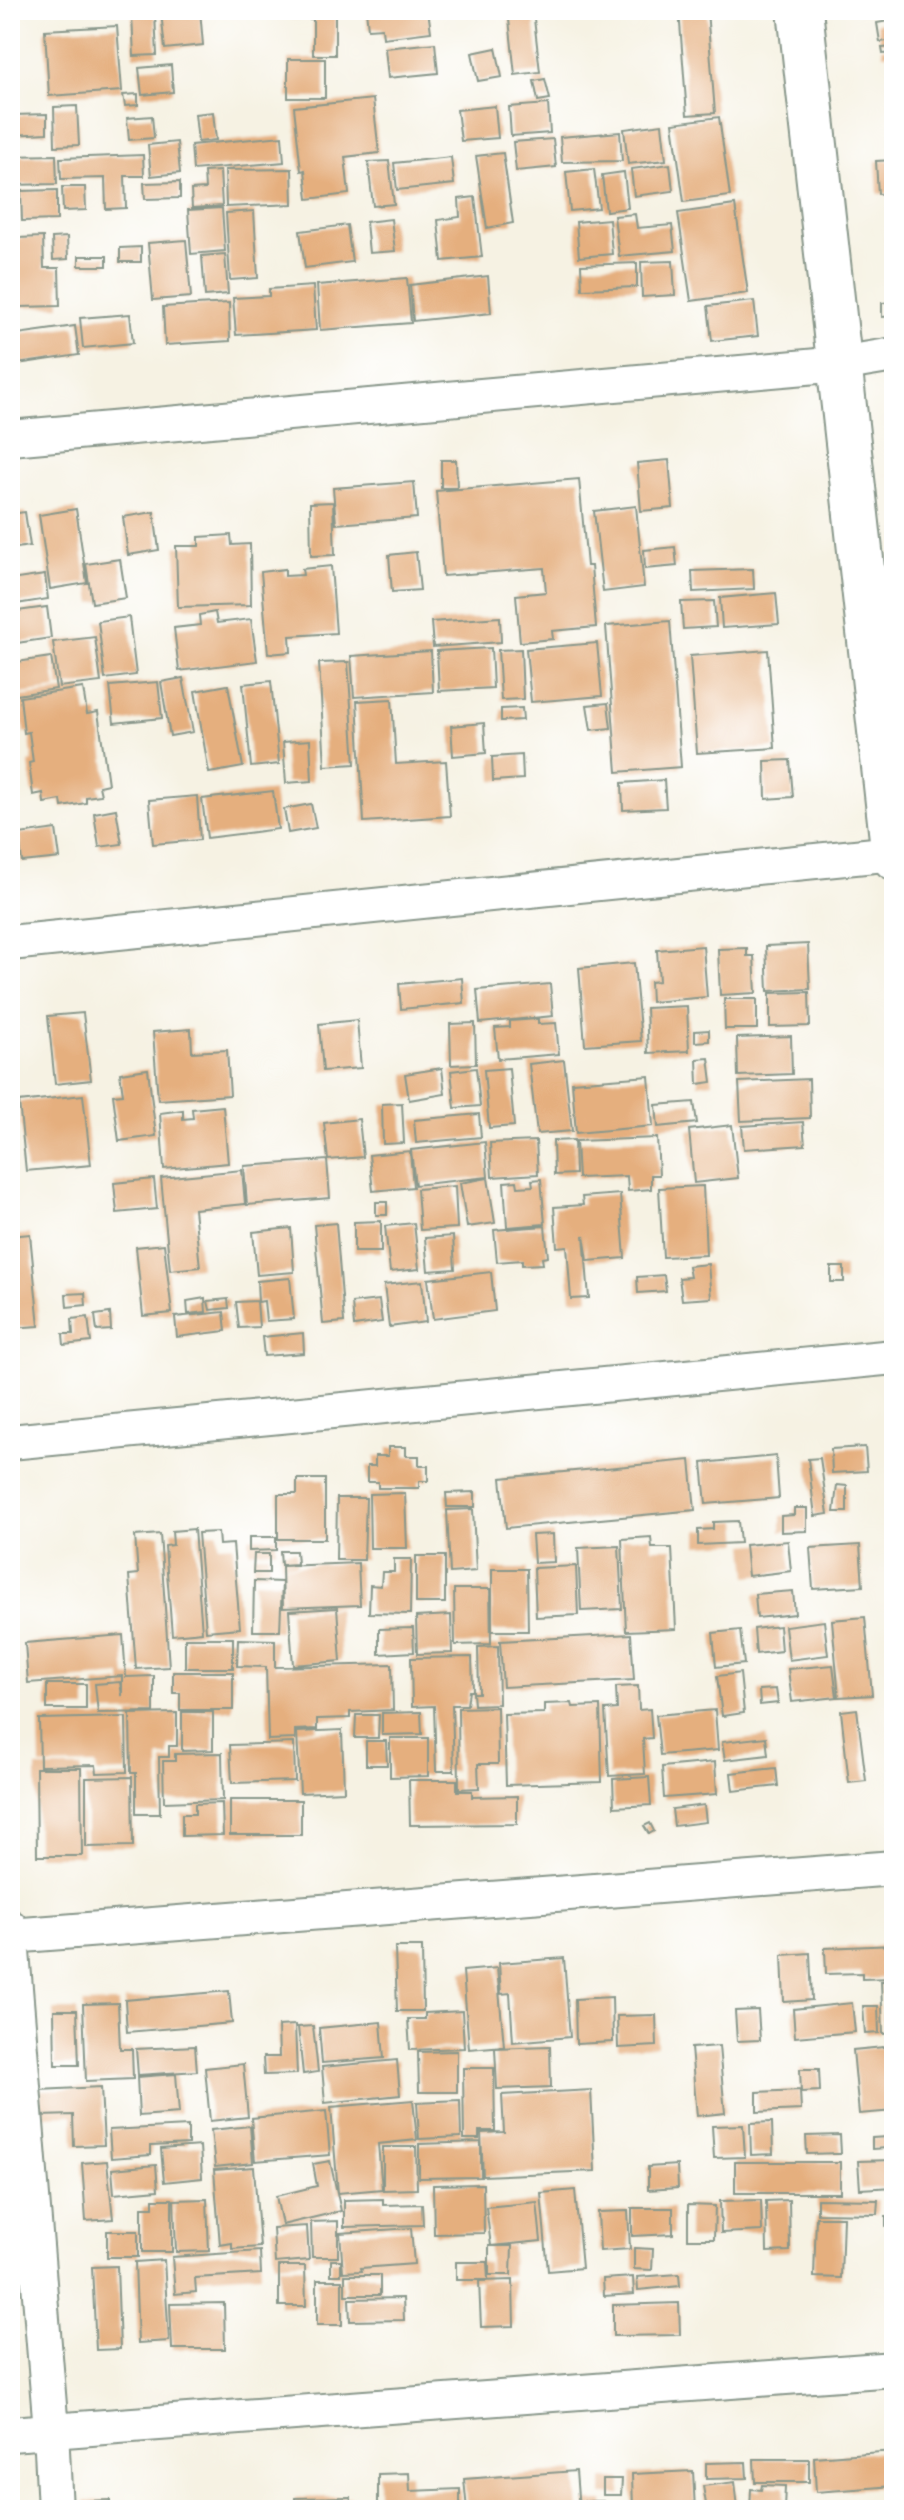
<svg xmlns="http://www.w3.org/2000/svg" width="904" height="2520" viewBox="0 0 904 2520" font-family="'Balsamiq Sans',sans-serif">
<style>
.building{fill:#e5af7e}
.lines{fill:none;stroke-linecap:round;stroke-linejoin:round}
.street-casing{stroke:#8a988c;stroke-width:38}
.secondary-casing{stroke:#8a988c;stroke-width:48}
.street{stroke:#fff;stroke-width:34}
.secondary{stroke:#fff;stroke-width:44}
</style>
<rect width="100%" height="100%" fill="#fff"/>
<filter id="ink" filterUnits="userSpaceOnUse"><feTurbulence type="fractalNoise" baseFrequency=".0125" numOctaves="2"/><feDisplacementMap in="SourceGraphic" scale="16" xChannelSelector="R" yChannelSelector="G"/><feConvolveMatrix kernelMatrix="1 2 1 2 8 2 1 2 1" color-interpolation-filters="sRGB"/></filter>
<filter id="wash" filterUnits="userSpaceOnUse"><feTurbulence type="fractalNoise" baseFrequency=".006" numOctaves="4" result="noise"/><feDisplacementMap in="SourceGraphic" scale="32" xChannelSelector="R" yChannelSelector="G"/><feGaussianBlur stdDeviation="1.8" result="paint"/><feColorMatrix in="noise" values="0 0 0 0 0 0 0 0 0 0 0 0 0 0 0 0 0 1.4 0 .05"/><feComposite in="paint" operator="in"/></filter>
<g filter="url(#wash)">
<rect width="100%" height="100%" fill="#f6f2e3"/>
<g id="blocks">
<path class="building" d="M 182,10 L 200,10 L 203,45 L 165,49 L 161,12 Z
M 291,10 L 335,10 L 335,55 L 313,55 L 313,19 L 291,19 Z
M 366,10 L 428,10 L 431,32 L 383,38 L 382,28 L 368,29 Z
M 465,10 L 490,10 L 490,12 L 466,15 Z
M 508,10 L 533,10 L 540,72 L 515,75 Z
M 679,10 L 707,10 L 715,113 L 687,115 Z
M 872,10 L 894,10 L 894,13 L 872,15 Z
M 155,14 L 157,55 L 134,56 L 132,15 Z
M 894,20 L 894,40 L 880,42 L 877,23 Z
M 10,24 L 13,24 L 14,49 L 10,50 Z
M 117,26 L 122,91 L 49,96 L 45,30 Z
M 435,43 L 438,73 L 388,78 L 385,48 Z
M 894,47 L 894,53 L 883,54 L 882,48 Z
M 496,48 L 502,77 L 478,81 L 472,53 Z
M 14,55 L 17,103 L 10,104 L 10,56 Z
M 288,59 L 325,59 L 325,98 L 288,98 Z
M 171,65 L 173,92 L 142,95 L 139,68 Z
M 545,79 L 550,99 L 538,101 L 534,81 Z
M 138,94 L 138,105 L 125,106 L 123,95 Z
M 373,99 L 379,153 L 345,157 L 349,194 L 308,199 L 305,170 L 301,171 L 294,107 Z
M 894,100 L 894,123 L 892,123 L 889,101 Z
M 548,104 L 550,133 L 511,136 L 509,107 Z
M 77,106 L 79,145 L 55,146 L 54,107 Z
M 495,106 L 498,138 L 461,141 L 457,110 Z
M 213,112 L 216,140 L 198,142 L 195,114 Z
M 47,114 L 47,133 L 13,135 L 13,115 Z
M 152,116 L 154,138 L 129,140 L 127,118 Z
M 719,117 L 730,196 L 684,202 L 673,123 Z
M 662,124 L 666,160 L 628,164 L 624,129 Z
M 620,132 L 622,161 L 562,162 L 560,137 Z
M 282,136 L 284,162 L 193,170 L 191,145 Z
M 553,139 L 556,167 L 516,171 L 513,142 Z
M 177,142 L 180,173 L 151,176 L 148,145 Z
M 503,153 L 513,223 L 487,228 L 476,156 Z
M 56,155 L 57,184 L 10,185 L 10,156 Z
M 143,155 L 144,176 L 125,176 L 126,208 L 106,209 L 105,178 L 61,179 L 60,158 Z
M 451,157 L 454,184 L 397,190 L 394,163 Z
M 894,160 L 894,193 L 878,194 L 876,161 Z
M 389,161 L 394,204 L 373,206 L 368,162 Z
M 670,164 L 673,191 L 634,196 L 631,169 Z
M 292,169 L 293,204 L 226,207 L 225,170 Z
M 594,169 L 599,208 L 570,211 L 566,172 Z
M 220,171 L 222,206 L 192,208 L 191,190 L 205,189 L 204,172 Z
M 624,172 L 628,208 L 606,211 L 602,175 Z
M 180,182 L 180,198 L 145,199 L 144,183 Z
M 62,187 L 85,187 L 86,210 L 63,211 Z
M 57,190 L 57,220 L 22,221 L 21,191 Z
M 10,194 L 16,194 L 16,224 L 10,224 Z
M 475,197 L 482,257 L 442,261 L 438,220 L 460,217 L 459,199 Z
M 735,205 L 748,293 L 691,301 L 678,213 Z
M 222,208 L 225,251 L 191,254 L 188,210 Z
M 254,211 L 258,278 L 230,280 L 226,213 Z
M 635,214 L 637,228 L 672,225 L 675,251 L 619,256 L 614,216 Z
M 391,219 L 395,251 L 369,253 L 366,222 Z
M 609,219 L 612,254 L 579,257 L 576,222 Z
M 347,225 L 352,262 L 305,268 L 300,231 Z
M 43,237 L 44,268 L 59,268 L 60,306 L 19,307 L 17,238 Z
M 67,237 L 68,259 L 53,260 L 52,238 Z
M 186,240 L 191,297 L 153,300 L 148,243 Z
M 141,247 L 141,262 L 120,262 L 120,248 Z
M 225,254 L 228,294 L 205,296 L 202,256 Z
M 79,256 L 107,256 L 107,266 L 79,266 Z
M 673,261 L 675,295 L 642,297 L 641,262 Z
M 637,263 L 637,287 L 582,289 L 581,265 Z
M 488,276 L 491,313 L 413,321 L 410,285 Z
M 407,278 L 411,323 L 320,330 L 317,285 Z
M 10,282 L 14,282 L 15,308 L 10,308 Z
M 313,286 L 316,330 L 236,335 L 233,298 L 269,296 L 269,289 Z
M 754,301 L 758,336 L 712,341 L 708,306 Z
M 894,302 L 894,316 L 882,317 L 882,303 Z
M 229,303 L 230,341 L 165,345 L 163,307 Z
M 130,314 L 133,343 L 83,348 L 80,318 Z
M 75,326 L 79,355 L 10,365 L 10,335 Z
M 441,460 L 456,460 L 457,488 L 441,488 Z
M 669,460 L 673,508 L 641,511 L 637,463 Z
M 579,479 L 587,566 L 591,566 L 596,627 L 552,631 L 553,639 L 520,642 L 516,595 L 546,592 L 544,568 L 443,576 L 436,491 Z
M 414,482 L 417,518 L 336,524 L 333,488 Z
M 333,502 L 335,555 L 311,556 L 310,503 Z
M 636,506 L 644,587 L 603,592 L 594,511 Z
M 76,509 L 87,583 L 50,589 L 39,515 Z
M 25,512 L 30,546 L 10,549 L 10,514 Z
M 154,512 L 159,550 L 128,555 L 123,517 Z
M 231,535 L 232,545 L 250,544 L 251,605 L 178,607 L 176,546 L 199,546 L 199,537 Z
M 675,547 L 677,566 L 645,569 L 644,550 Z
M 416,552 L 420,590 L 392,592 L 389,555 Z
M 120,559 L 126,598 L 92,603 L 86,564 Z
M 331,566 L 336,633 L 290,636 L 291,652 L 268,654 L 261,572 L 285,569 L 285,576 L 303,575 L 302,569 Z
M 753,569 L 754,589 L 693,592 L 692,571 Z
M 45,575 L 48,599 L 10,605 L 10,580 Z
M 776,593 L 779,624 L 722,628 L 720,598 Z
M 714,601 L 716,627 L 683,629 L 681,602 Z
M 47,607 L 51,638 L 10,644 L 10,612 Z
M 215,612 L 217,623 L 251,619 L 257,661 L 179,671 L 174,628 L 200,625 L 199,615 Z
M 129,617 L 136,675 L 105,679 L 98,621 Z
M 500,617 L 501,642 L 433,647 L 431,622 Z
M 670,621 L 681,767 L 617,772 L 606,626 Z
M 95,637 L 101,682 L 59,687 L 53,642 Z
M 597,643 L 602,696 L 531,702 L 526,649 Z
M 491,648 L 493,688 L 439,691 L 437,651 Z
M 521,649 L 523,699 L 501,700 L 498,650 Z
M 768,650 L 775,748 L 697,753 L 690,656 Z
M 431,651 L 433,692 L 354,697 L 351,656 Z
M 51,657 L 56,689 L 10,696 L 10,663 Z
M 348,662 L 355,764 L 325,766 L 319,663 Z
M 183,678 L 193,732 L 170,736 L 161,682 Z
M 271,681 L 279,764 L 251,767 L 243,684 Z
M 158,682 L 162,718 L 114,723 L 110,686 Z
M 228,685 L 243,767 L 209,773 L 195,691 Z
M 83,688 L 87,714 L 98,712 L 108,784 L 99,786 L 101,795 L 86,797 L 86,803 L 62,807 L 61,800 L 44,803 L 43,793 L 33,795 L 29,763 L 33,762 L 29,732 L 24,733 L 20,697 Z
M 392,699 L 396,764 L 446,761 L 450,816 L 364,822 L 357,701 Z
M 608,703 L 611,728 L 591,730 L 587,705 Z
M 522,708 L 523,720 L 501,721 L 501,709 Z
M 484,723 L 486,753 L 453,756 L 451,726 Z
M 310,740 L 312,781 L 286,783 L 283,742 Z
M 522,755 L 523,779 L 493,781 L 492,757 Z
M 790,760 L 793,797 L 766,799 L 765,761 Z
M 10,768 L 13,768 L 18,809 L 10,810 Z
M 664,780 L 666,808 L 623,810 L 622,783 Z
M 273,791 L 278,829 L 207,838 L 202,799 Z
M 197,796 L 200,840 L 153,844 L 149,800 Z
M 311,804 L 316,828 L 288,833 L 284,809 Z
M 116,809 L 122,844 L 99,847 L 94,813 Z
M 56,829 L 60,858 L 22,862 L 19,834 Z
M 808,944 L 810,989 L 768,991 L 766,946 Z
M 703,946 L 707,997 L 651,1002 L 650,982 L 659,981 L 657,950 Z
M 747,948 L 747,956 L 754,956 L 756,993 L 720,995 L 718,949 Z
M 634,963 L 641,1041 L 585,1045 L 579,968 Z
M 462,978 L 464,1003 L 401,1009 L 399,984 Z
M 550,984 L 553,1016 L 480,1023 L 477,990 Z
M 809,992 L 810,1026 L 770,1027 L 770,993 Z
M 724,999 L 757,999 L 757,1029 L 725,1029 Z
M 687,1006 L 689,1051 L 648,1053 L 646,1008 Z
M 83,1013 L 91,1080 L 55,1084 L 48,1016 Z
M 538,1019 L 538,1024 L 556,1023 L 559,1054 L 498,1059 L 495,1028 L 510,1027 L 510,1021 Z
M 357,1020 L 361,1068 L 323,1071 L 319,1024 Z
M 475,1023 L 476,1064 L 451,1065 L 450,1024 Z
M 191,1029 L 192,1052 L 227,1050 L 230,1095 L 158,1100 L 153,1032 Z
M 709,1030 L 709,1041 L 695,1042 L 695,1031 Z
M 791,1036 L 792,1074 L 738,1076 L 737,1038 Z
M 709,1058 L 712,1082 L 698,1084 L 697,1059 Z
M 564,1060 L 572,1131 L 537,1134 L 529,1064 Z
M 442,1068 L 445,1094 L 409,1100 L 405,1074 Z
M 476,1068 L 480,1106 L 455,1108 L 451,1071 Z
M 509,1068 L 514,1126 L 489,1128 L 484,1070 Z
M 148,1069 L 156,1136 L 119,1141 L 113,1095 L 123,1094 L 120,1073 Z
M 649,1076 L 653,1126 L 576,1133 L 572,1082 Z
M 809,1079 L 810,1118 L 741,1121 L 739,1082 Z
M 83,1095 L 91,1165 L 26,1171 L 19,1102 Z
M 694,1102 L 697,1123 L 658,1127 L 656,1105 Z
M 402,1103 L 404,1143 L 383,1144 L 382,1104 Z
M 223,1106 L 228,1163 L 164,1169 L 160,1113 L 183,1110 L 183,1119 L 193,1118 L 192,1109 Z
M 479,1114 L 481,1137 L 416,1143 L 414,1120 Z
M 359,1119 L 363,1157 L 328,1160 L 324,1123 Z
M 803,1122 L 805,1145 L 744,1149 L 742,1126 Z
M 732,1125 L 738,1178 L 694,1183 L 689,1130 Z
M 657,1138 L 659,1175 L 651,1175 L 651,1189 L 628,1191 L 627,1176 L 578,1178 L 576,1141 Z
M 574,1140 L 575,1174 L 554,1175 L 553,1141 Z
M 536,1141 L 538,1174 L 492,1177 L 490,1143 Z
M 485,1142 L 488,1177 L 415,1185 L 411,1150 Z
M 410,1151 L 413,1187 L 373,1191 L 369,1155 Z
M 327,1160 L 330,1198 L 247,1205 L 244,1166 Z
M 242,1170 L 245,1204 L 194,1209 L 200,1267 L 170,1270 L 161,1178 Z
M 488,1178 L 495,1223 L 467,1227 L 460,1183 Z
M 154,1179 L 157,1209 L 117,1213 L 114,1183 Z
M 541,1179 L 545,1224 L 507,1227 L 504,1182 L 517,1181 L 518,1187 L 533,1186 L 532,1180 Z
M 455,1186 L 457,1228 L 420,1230 L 417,1189 Z
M 703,1186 L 706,1255 L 663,1257 L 659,1188 Z
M 620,1194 L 625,1258 L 588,1261 L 584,1235 L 589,1298 L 571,1299 L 567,1246 L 557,1247 L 554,1207 L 583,1205 L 582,1197 Z
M 376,1202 L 387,1202 L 387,1215 L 376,1215 Z
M 381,1221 L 381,1252 L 354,1252 L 354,1222 Z
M 336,1223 L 344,1322 L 323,1324 L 314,1225 Z
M 414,1223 L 419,1269 L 390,1272 L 385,1226 Z
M 545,1226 L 548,1257 L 542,1258 L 543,1264 L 522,1265 L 522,1260 L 497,1262 L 494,1230 Z
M 291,1228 L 294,1272 L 257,1275 L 253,1232 Z
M 30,1234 L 39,1326 L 10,1328 L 10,1236 Z
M 453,1236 L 455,1269 L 428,1271 L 425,1238 Z
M 164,1244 L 172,1313 L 143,1316 L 136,1247 Z
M 708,1264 L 711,1298 L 682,1300 L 679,1278 L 690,1277 L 688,1266 Z
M 831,1267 L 844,1267 L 844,1282 L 831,1282 Z
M 491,1272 L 495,1311 L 433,1319 L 428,1279 Z
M 664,1275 L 666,1291 L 638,1293 L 637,1277 Z
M 290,1278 L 294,1319 L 266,1321 L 264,1301 L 258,1302 L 257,1281 Z
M 422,1281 L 426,1322 L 389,1327 L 384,1285 Z
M 85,1293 L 86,1305 L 67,1307 L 66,1294 Z
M 205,1298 L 206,1312 L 188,1314 L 187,1301 Z
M 228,1299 L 229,1308 L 210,1310 L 208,1301 Z
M 379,1300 L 382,1322 L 354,1326 L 352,1303 Z
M 257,1301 L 259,1327 L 239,1328 L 236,1302 Z
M 224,1312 L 226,1331 L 177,1337 L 175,1317 Z
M 110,1313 L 111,1330 L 97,1331 L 95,1315 Z
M 88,1317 L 91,1342 L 64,1345 L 63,1334 L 73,1334 L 72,1319 Z
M 303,1333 L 304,1353 L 264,1356 L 262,1337 Z
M 388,1447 L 406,1447 L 406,1456 L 419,1456 L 419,1466 L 428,1466 L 428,1481 L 419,1481 L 419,1488 L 378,1488 L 378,1482 L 367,1482 L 367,1466 L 375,1466 L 375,1456 L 388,1456 Z
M 865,1447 L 867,1471 L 832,1473 L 831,1449 Z
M 776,1456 L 779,1498 L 706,1504 L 702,1463 Z
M 820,1458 L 828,1514 L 815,1516 L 808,1459 Z
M 690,1460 L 695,1510 L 506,1528 L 501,1478 Z
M 297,1479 L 325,1479 L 325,1539 L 278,1539 L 278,1494 L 297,1494 Z
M 837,1485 L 847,1486 L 847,1512 L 834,1512 Z
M 475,1492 L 475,1507 L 447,1507 L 446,1493 Z
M 405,1493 L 407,1548 L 370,1548 L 369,1494 Z
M 337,1498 L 366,1498 L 364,1560 L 336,1560 Z
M 794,1508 L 807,1508 L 807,1531 L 781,1532 L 781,1516 L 794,1515 Z
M 473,1509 L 476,1571 L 450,1573 L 447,1510 Z
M 738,1521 L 740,1543 L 698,1545 L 698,1530 L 713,1529 L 713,1522 Z
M 194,1529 L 202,1632 L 172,1635 L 165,1546 L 173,1545 L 172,1531 Z
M 218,1532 L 219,1545 L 233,1544 L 240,1628 L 206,1631 L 198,1533 Z
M 160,1534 L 169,1667 L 136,1669 L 129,1575 L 138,1574 L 135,1536 Z
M 553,1534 L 554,1562 L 534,1563 L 532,1535 Z
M 249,1537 L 276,1537 L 276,1550 L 249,1551 Z
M 651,1537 L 652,1548 L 672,1548 L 676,1629 L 626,1631 L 622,1539 Z
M 788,1541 L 791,1571 L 748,1576 L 745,1545 Z
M 860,1545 L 863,1586 L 813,1589 L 810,1548 Z
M 619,1546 L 622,1609 L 581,1611 L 578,1548 Z
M 280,1551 L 296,1551 L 297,1564 L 281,1565 Z
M 254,1554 L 269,1554 L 269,1573 L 253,1573 Z
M 416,1556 L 445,1556 L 445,1603 L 416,1603 Z
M 394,1559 L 411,1559 L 410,1614 L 369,1613 L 370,1585 L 381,1586 L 382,1572 L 394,1572 Z
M 358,1563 L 360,1605 L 283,1608 L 282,1566 Z
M 576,1566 L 578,1615 L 536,1617 L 534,1568 Z
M 492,1569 L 527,1569 L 528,1631 L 492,1631 Z
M 254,1581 L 282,1582 L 280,1631 L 253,1631 Z
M 454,1589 L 490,1589 L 491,1644 L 455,1645 Z
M 793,1591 L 795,1614 L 757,1618 L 755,1594 Z
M 337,1608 L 341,1661 L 293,1665 L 289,1611 Z
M 451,1615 L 452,1653 L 417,1654 L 416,1617 Z
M 865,1617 L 872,1695 L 839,1697 L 832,1620 Z
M 824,1621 L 828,1655 L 789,1660 L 785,1626 Z
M 779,1626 L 781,1651 L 756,1654 L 754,1629 Z
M 413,1628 L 414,1652 L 379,1654 L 379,1629 Z
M 740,1630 L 744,1664 L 716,1667 L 713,1633 Z
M 631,1634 L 634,1680 L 503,1687 L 500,1641 Z
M 123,1635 L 126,1677 L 154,1676 L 154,1712 L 98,1713 L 95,1684 L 120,1682 L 122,1696 L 122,1676 L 28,1683 L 25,1643 Z
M 185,1638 L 233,1638 L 233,1668 L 185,1668 Z
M 238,1639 L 275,1640 L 275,1667 L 392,1664 L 393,1710 L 350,1712 L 350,1718 L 317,1719 L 317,1729 L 295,1730 L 295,1739 L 268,1740 L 266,1667 L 237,1666 Z
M 498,1646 L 499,1704 L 474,1705 L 473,1693 L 479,1693 L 478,1647 Z
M 472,1657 L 473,1691 L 469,1691 L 467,1705 L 452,1705 L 454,1771 L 436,1771 L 434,1706 L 412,1707 L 411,1658 Z
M 833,1665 L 837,1697 L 792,1702 L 788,1669 Z
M 173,1672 L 233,1672 L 233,1710 L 180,1710 L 180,1693 L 173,1693 Z
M 740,1673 L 744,1713 L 722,1716 L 717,1676 Z
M 47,1684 L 86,1684 L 86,1709 L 47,1709 Z
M 638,1686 L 639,1710 L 650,1709 L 652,1738 L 643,1739 L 645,1774 L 609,1776 L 605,1710 L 617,1709 L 616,1687 Z
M 776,1689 L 778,1703 L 760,1705 L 759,1690 Z
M 572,1703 L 573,1707 L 600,1706 L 602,1782 L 506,1785 L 504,1714 L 544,1713 L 544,1704 Z
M 497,1707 L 498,1764 L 478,1764 L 479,1788 L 459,1789 L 458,1708 Z
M 857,1709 L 866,1781 L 849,1783 L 841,1711 Z
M 715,1710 L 718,1750 L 660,1755 L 656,1715 Z
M 182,1712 L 213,1712 L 213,1750 L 182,1751 Z
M 421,1712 L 422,1734 L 382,1735 L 382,1713 Z
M 177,1713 L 177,1746 L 169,1746 L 169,1757 L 159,1757 L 160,1814 L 136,1814 L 136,1773 L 131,1773 L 130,1714 Z
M 356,1715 L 379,1715 L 378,1738 L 355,1738 Z
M 126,1717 L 127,1772 L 97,1773 L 96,1765 L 40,1766 L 39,1719 Z
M 342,1730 L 344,1791 L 300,1793 L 297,1732 Z
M 766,1737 L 768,1755 L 725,1760 L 722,1742 Z
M 390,1738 L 428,1738 L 428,1776 L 390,1777 Z
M 366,1741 L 386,1741 L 387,1765 L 366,1765 Z
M 294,1743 L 295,1781 L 232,1783 L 230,1745 Z
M 222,1753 L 223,1800 L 164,1802 L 163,1761 L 175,1761 L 175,1754 Z
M 715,1762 L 717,1794 L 664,1798 L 662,1767 Z
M 36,1768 L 81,1768 L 82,1856 L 37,1856 Z
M 776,1768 L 778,1786 L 733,1791 L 731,1773 Z
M 132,1777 L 133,1846 L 86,1847 L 86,1778 Z
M 649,1777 L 651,1805 L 614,1807 L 613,1779 Z
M 409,1780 L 457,1780 L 457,1791 L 472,1791 L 472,1797 L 517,1796 L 517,1824 L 410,1825 Z
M 230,1800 L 301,1800 L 301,1835 L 230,1835 Z
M 222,1803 L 223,1835 L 182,1836 L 182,1814 L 195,1814 L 195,1804 Z
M 704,1805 L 706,1822 L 674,1826 L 672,1809 Z
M 650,1823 L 654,1831 L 649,1834 L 644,1826 Z
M 894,1945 L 894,1978 L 862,1979 L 862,1973 L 826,1974 L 825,1948 Z
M 395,1947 L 422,1947 L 423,2011 L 397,2011 Z
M 810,1953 L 812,2000 L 784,2002 L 782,1955 Z
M 564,1958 L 570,2037 L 513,2042 L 510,1993 L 501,1994 L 499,1963 Z
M 497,1968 L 504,2046 L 469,2049 L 463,1971 Z
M 881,1981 L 894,1981 L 894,2033 L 883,2034 Z
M 229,1991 L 232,2023 L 127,2032 L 125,2000 Z
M 612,1997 L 613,2042 L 576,2044 L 575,1999 Z
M 118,2003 L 120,2049 L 132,2049 L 133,2079 L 86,2081 L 83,2004 Z
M 852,2003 L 855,2032 L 795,2037 L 793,2009 Z
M 863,2006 L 878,2006 L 879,2033 L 865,2034 Z
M 54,2010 L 77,2010 L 79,2065 L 55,2065 Z
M 758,2010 L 760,2040 L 737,2041 L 735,2011 Z
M 462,2011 L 464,2048 L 410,2050 L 408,2019 L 425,2019 L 425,2013 Z
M 656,2015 L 657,2046 L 618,2048 L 617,2016 Z
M 381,2022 L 384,2058 L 322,2063 L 319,2028 Z
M 295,2025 L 297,2074 L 264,2075 L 263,2057 L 279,2057 L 278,2026 Z
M 313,2026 L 318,2072 L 303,2074 L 298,2027 Z
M 195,2046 L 197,2071 L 138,2075 L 136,2049 Z
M 550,2046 L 551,2087 L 497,2089 L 495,2048 Z
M 719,2046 L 725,2113 L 697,2116 L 691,2048 Z
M 894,2046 L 894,2111 L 859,2114 L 853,2050 Z
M 457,2051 L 457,2092 L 419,2092 L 418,2052 Z
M 397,2060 L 400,2095 L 325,2103 L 322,2067 Z
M 243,2064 L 248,2117 L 210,2121 L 205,2068 Z
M 463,2068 L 494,2068 L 495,2131 L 479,2131 L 479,2139 L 464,2139 Z
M 800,2069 L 819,2069 L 820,2091 L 801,2092 Z
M 176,2074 L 179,2113 L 139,2116 L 137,2077 Z
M 101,2087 L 104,2145 L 74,2146 L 73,2115 L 41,2116 L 39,2090 Z
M 591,2090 L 595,2171 L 483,2176 L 481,2133 L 504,2132 L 502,2095 Z
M 800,2090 L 801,2110 L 757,2112 L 757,2092 Z
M 413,2100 L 417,2140 L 378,2144 L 382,2189 L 338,2193 L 331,2107 Z
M 460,2100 L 461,2137 L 419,2139 L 417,2102 Z
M 326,2111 L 330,2155 L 255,2161 L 251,2118 Z
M 772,2122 L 773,2154 L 751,2155 L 750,2123 Z
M 743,2125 L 745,2157 L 714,2158 L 712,2126 Z
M 188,2126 L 188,2144 L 151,2146 L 151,2155 L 111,2158 L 109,2130 Z
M 250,2126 L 253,2163 L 215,2167 L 211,2130 Z
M 840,2135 L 841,2153 L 807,2154 L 806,2136 Z
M 887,2137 L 887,2148 L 872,2149 L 872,2138 Z
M 481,2142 L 481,2177 L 419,2178 L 419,2144 Z
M 200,2146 L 202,2178 L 164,2182 L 161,2149 Z
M 383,2147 L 416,2147 L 417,2189 L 383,2190 Z
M 894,2160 L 894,2187 L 860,2189 L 858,2161 Z
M 107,2161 L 113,2219 L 86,2221 L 82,2163 Z
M 330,2161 L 341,2211 L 282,2225 L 276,2196 L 317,2186 L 313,2164 Z
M 735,2162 L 840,2162 L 840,2193 L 735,2193 Z
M 156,2165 L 158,2190 L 114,2194 L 112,2169 Z
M 677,2165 L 678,2188 L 648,2190 L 648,2167 Z
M 254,2167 L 260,2247 L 232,2249 L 232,2243 L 220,2245 L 214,2170 Z
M 483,2184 L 484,2233 L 434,2234 L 433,2185 Z
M 575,2190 L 582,2268 L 548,2271 L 541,2193 Z
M 153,2199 L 172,2199 L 172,2252 L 142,2252 L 142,2207 L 153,2207 Z
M 207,2199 L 209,2251 L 176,2252 L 174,2200 Z
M 383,2199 L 383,2205 L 422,2204 L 423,2225 L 344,2227 L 344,2200 Z
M 817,2199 L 878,2200 L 877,2214 L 817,2213 Z
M 761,2200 L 762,2231 L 721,2233 L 720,2201 Z
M 789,2200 L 790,2251 L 767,2252 L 766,2201 Z
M 537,2202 L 541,2241 L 491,2246 L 486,2207 Z
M 688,2205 L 715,2206 L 714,2239 L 688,2239 Z
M 632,2208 L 673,2208 L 673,2234 L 632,2236 Z
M 628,2211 L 630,2249 L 600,2251 L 598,2212 Z
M 886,2216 L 894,2216 L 894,2227 L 886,2226 Z
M 816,2217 L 843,2217 L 841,2278 L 814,2277 Z
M 338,2221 L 338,2257 L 312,2257 L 311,2222 Z
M 307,2226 L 309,2260 L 275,2263 L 273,2228 Z
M 411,2228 L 414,2264 L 361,2268 L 362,2271 L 343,2272 L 340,2233 Z
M 107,2231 L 138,2231 L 138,2257 L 107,2257 Z
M 489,2246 L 512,2246 L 511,2275 L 489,2275 Z
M 634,2248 L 653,2249 L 652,2270 L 634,2269 Z
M 260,2251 L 261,2274 L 195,2278 L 196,2292 L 175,2294 L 172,2257 Z
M 164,2260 L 169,2341 L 138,2343 L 135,2262 Z
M 331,2260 L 341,2260 L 341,2275 L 331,2275 Z
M 456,2262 L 487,2262 L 488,2280 L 456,2280 Z
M 117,2266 L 120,2349 L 96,2350 L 92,2267 Z
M 279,2266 L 305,2266 L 306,2306 L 279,2306 Z
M 679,2274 L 680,2286 L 638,2290 L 637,2277 Z
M 345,2275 L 380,2275 L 380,2295 L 345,2295 Z
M 633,2277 L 634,2294 L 604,2296 L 603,2279 Z
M 317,2280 L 342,2280 L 342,2325 L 317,2325 Z
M 513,2280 L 514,2326 L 481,2327 L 479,2281 Z
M 403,2298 L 404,2320 L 350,2321 L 349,2299 Z
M 224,2303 L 225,2349 L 172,2349 L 170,2304 Z
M 679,2303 L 680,2335 L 613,2336 L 613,2305 Z
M 894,2451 L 894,2486 L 816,2492 L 814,2457 Z
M 754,2459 L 809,2459 L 809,2482 L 755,2482 Z
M 746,2462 L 747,2478 L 706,2479 L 706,2463 Z
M 576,2471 L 579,2510 L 467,2510 L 464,2479 Z
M 693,2471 L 695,2510 L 633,2510 L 632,2474 Z
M 409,2473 L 410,2491 L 460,2489 L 460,2510 L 378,2510 L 378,2474 Z
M 603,2479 L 622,2479 L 621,2495 L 603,2495 Z
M 735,2482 L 738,2508 L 707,2510 L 703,2486 Z
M 762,2485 L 785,2486 L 784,2510 L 750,2510 L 751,2489 L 761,2490 Z
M 351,2497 L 351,2510 L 295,2510 L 295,2498 Z
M 110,2500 L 110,2510 L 86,2510 L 85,2501 Z
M 585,2501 L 604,2501 L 605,2510 L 585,2510 Z"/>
</g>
</g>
<g filter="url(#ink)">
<use href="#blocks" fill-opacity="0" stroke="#8a988c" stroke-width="2"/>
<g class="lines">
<g class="street-casing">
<path id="street" d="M 10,438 L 840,364 L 894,355
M 10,943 L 894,853
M 10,1442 L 894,1357
M 10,1927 L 51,2430 L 55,2510
M 10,1936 L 894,1868
M 10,2434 L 894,2369"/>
</g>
<g class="secondary-casing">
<path id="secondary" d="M 800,10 L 894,857"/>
</g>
<use href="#street" class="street"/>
<use href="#secondary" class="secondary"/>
</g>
</g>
<rect width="904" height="2520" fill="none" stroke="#fff" stroke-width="40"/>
</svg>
